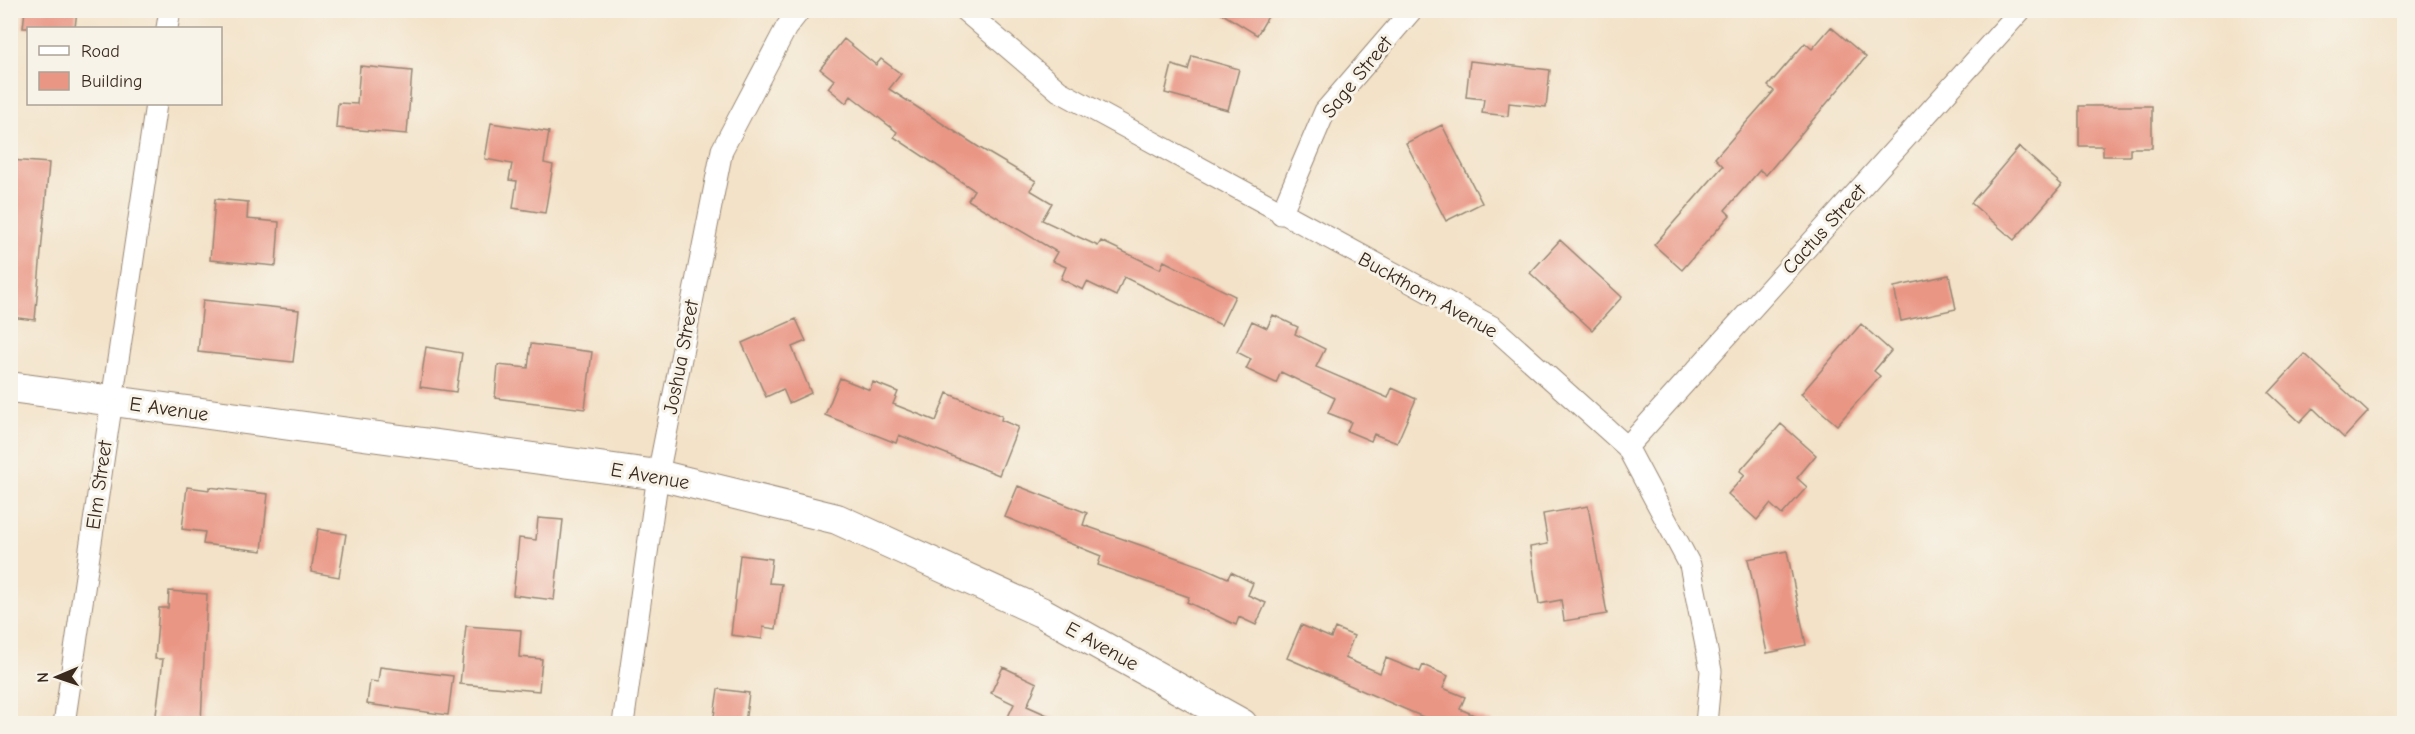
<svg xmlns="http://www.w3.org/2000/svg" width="2415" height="734" viewBox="0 0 2415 734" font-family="'Comic Neue',sans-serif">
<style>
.building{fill:#ea9685}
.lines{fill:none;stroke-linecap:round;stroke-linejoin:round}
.street-casing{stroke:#978673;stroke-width:23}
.secondary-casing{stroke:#978673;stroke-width:32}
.street{stroke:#fff;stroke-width:21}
.secondary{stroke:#fff;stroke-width:30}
.labels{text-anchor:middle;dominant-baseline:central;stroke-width:6;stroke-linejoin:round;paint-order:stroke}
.street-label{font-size:20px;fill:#3b2a1e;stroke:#f7f3e8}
</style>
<rect width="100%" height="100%" fill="#f7f3e8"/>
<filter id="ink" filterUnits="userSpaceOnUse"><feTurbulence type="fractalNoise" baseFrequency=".0167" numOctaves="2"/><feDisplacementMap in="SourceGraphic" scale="12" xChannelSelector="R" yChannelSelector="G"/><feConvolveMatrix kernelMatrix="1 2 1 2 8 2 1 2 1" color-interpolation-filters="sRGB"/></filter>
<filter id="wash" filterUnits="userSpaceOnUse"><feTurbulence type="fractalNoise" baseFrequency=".008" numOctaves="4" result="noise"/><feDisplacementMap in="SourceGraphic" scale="24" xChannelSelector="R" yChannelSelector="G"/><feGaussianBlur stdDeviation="1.35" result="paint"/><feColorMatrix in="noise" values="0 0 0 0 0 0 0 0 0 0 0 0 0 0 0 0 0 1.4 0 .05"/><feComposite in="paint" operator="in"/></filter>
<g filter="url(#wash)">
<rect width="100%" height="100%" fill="#f3e2c8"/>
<g id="blocks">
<path class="building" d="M 25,10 L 77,10 L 75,28 L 23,28 Z
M 1216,10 L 1272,10 L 1257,35 Z
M 1831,27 L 1866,57 L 1766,175 L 1760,170 L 1725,210 L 1730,215 L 1682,270 L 1654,245 L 1723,166 L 1715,158 L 1774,91 L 1768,86 L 1805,43 L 1812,49 Z
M 844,39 L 876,65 L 881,59 L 901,74 L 889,89 L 980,148 L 1036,181 L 1030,190 L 1052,203 L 1042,220 L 1098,246 L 1101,241 L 1160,269 L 1164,261 L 1235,296 L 1221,325 L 1124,277 L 1116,296 L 1087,282 L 1083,290 L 1061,279 L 1066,267 L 1052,261 L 1057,252 L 968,200 L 974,190 L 894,137 L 897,132 L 851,96 L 846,103 L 828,88 L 834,80 L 820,69 Z
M 1192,56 L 1239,69 L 1228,110 L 1165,93 L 1172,65 L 1188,70 Z
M 1470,61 L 1550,70 L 1546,107 L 1509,103 L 1508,116 L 1482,113 L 1484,99 L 1466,97 Z
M 360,66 L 412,71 L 407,134 L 336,128 L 338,103 L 357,104 Z
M 2079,106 L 2152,106 L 2152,148 L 2130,148 L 2130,156 L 2103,156 L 2103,146 L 2079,146 Z
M 491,123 L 549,132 L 544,163 L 553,165 L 545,213 L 513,208 L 517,181 L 509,180 L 512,164 L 485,159 Z
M 1442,125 L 1482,203 L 1446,221 L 1406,143 Z
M 2019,147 L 2062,185 L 2014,240 L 1971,203 Z
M 10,160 L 49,163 L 35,320 L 10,317 L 10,258 L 13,259 L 17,221 L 10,220 Z
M 215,199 L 248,202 L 247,219 L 279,222 L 276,266 L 210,260 Z
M 1560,240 L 1622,297 L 1592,330 L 1530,273 Z
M 1949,275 L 1956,309 L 1901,321 L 1894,287 Z
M 203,300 L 299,310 L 293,362 L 198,352 Z
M 1273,315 L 1298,327 L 1295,334 L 1325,349 L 1316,367 L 1388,398 L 1392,388 L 1416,399 L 1397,443 L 1374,434 L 1371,441 L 1347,431 L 1351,422 L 1328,413 L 1335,398 L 1281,372 L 1276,383 L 1246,369 L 1251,359 L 1237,352 L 1252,321 L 1267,328 Z
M 796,319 L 806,341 L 792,347 L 811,393 L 789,403 L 783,389 L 766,397 L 742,343 Z
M 1861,324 L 1891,351 L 1874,371 L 1880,376 L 1837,425 L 1801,394 Z
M 531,344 L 592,352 L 585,409 L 495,398 L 498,365 L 528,368 Z
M 426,347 L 462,353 L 456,392 L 420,387 Z
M 2305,354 L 2368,412 L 2344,438 L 2313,408 L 2300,422 L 2269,393 Z
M 840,378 L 870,390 L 873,382 L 898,392 L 893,404 L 936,421 L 947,393 L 1002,416 L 1001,420 L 1018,427 L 999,475 L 899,435 L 896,443 L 825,415 Z
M 1781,424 L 1816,455 L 1797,478 L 1807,487 L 1782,515 L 1770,504 L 1757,520 L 1728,494 L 1745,475 L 1740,471 Z
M 1018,486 L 1087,513 L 1083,525 L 1203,567 L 1228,578 L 1231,572 L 1253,583 L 1248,595 L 1266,603 L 1256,625 L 1239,617 L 1236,625 L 1187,602 L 1189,597 L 1098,565 L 1101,556 L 1005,517 Z
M 187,487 L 209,490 L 209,487 L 268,494 L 262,551 L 203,544 L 205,532 L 182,529 Z
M 1588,506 L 1607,614 L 1564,621 L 1561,600 L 1539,604 L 1530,547 L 1548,544 L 1543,514 Z
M 538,518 L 563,520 L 554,600 L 513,595 L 519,538 L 536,540 Z
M 318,529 L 346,534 L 339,577 L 311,572 Z
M 1787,551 L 1806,645 L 1767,653 L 1748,559 Z
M 740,555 L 772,559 L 769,583 L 782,584 L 776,629 L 763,627 L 762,639 L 731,635 Z
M 169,591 L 207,594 L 201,723 L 155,723 L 163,659 L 155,659 L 159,608 L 168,608 Z
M 1301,625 L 1331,638 L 1335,628 L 1354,636 L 1345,658 L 1380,673 L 1386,658 L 1420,672 L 1423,665 L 1448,676 L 1443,688 L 1465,697 L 1460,709 L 1493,723 L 1437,723 L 1287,658 Z
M 466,626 L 521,630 L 519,657 L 542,659 L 539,691 L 460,684 Z
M 380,667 L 453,676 L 448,715 L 367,704 L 370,681 L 378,682 Z
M 1003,667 L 1037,683 L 1027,706 L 1065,723 L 1005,723 L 1014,704 L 991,693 Z
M 718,689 L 749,693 L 745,723 L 713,723 Z"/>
</g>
</g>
<g filter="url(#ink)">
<use href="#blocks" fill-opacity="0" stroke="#978673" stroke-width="1.5"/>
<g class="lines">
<g class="street-casing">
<path id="street" d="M 964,10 L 1059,91 L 1493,327 L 1627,447 L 1690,565 L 1711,671 L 1706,724
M 167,28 L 170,10
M 1281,214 L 1325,111 L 1412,10
M 1627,447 L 2021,10
M 64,724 L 156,104
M 623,724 L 658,475 L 722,150 L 786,28 L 800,10"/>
</g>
<g class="secondary-casing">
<path id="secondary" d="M 10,387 L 658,475 L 837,519 L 1041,612 L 1242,724"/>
</g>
<use href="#street" class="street"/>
<use href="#secondary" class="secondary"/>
</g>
</g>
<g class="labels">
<g class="street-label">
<text transform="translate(1357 77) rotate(-51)">Sage Street</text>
<text transform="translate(1824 229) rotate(-48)">Cactus Street</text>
<text transform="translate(1428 295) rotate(29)">Buckthorn Avenue</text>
<text transform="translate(681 357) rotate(-79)">Joshua Street</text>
<text transform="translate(169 409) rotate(8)">E Avenue</text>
<text transform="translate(650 476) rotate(10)">E Avenue</text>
<text transform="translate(99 485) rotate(-82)">Elm Street</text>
<text transform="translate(1102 646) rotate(29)">E Avenue</text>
</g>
</g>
<rect width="2415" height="734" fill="none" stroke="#f7f3e8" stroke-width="36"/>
<rect x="27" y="27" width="195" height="78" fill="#f7f3e8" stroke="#aca397" stroke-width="1.5"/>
<rect x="39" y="46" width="30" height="9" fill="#ffffff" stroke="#aca397" stroke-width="1.5"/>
<text x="81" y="57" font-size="18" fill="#3b2a1e">Road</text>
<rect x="39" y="72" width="30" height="18" fill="#ea9685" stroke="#aca397" stroke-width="1.5"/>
<text x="81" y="87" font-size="18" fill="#3b2a1e">Building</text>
<g transform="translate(57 677) rotate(268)" stroke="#f7f3e8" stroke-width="4.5" paint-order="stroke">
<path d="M0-4.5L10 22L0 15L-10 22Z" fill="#3b2a1e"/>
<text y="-9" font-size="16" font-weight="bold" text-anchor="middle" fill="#3b2a1e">N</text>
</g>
</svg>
